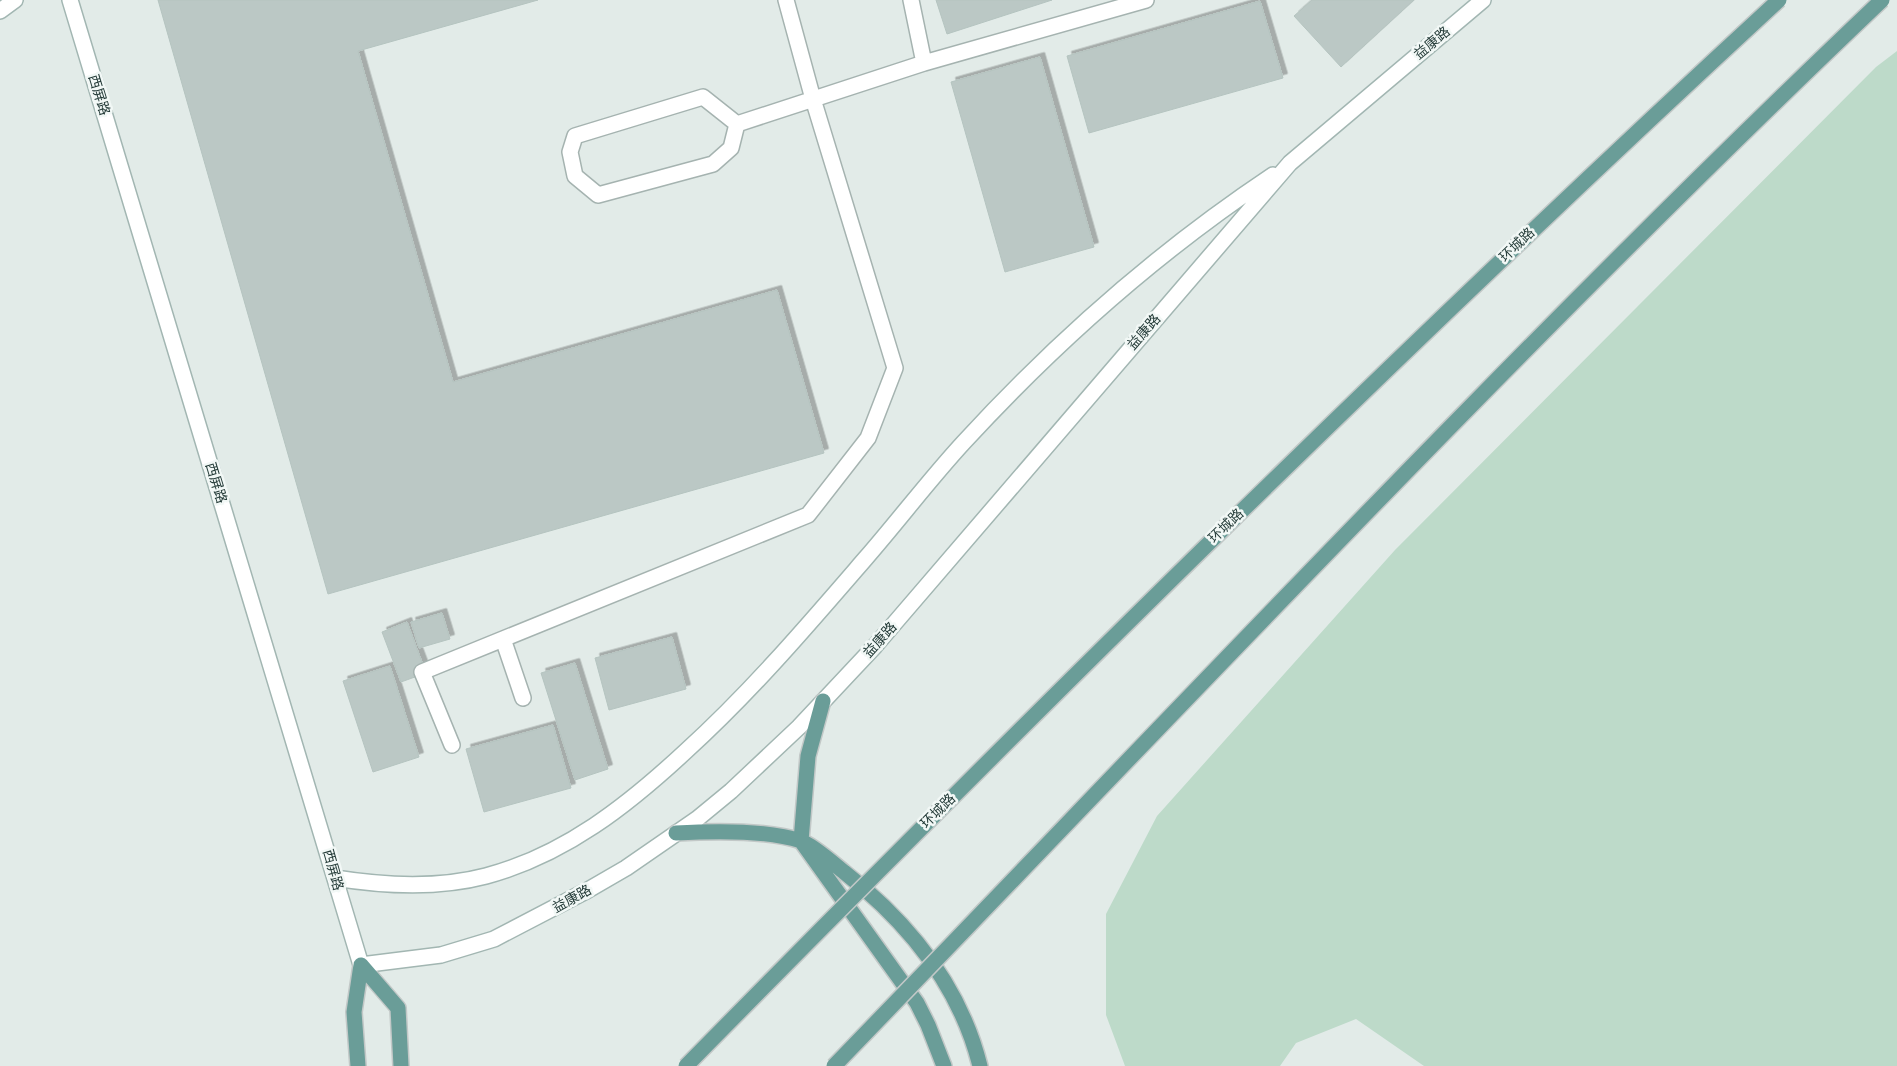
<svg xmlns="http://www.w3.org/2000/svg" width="1897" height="1066" viewBox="0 0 1897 1066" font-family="Signika,'Noto Sans SC',sans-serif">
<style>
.green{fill:#bddac9}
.building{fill:#bbc8c5;stroke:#b5c4c0;filter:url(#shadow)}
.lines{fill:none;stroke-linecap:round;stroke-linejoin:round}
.lane-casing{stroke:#a5b3b0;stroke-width:18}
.secondary-casing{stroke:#a2b6b2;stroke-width:18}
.primary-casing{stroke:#c2c8c7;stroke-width:18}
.lane{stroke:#fff;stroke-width:15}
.secondary{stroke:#fff;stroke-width:15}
.primary{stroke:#6a9d98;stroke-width:15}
.primary-bridge-casing{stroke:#c2c8c7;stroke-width:18;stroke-linecap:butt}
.primary-bridge{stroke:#6a9d98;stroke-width:15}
.labels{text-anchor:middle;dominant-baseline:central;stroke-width:5;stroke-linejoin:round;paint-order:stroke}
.street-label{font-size:14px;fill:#243b38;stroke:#f2f8f6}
</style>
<defs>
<filter id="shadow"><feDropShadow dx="4.5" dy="-4.5" stdDeviation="0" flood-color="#0004"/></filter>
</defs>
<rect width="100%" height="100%" fill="#e2ebe8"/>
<path class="green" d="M 1897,51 L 1897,1066 L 1424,1066 L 1356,1019 L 1296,1043 L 1280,1066 L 1125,1066 L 1106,1015 L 1106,914 L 1157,816 L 1395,550 L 1876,67 Z"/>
<path class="building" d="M 158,0 L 538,0 L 358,51 L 453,382 L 777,290 L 824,453 L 328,594 Z
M 936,0 L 1052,0 L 947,34 Z
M 1312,0 L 1414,0 L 1341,67 L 1294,16 Z
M 1260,1 L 1283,78 L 1089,133 L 1067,56 Z
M 1040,57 L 1094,247 L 1005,272 L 951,82 Z
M 442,613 L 450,639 L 419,648 L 411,622 Z
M 407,622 L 426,673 L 401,682 L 382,632 Z
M 672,637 L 686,689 L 609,710 L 595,658 Z
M 575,663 L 608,769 L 575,780 L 541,673 Z
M 390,666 L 419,757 L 373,772 L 343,681 Z
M 553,725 L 571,788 L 484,812 L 466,749 Z"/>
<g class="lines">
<g class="lane-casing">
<path id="lane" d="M 911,0 L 924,63
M 703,97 L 737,124 L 731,148 L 713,164 L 598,195 L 575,176 L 570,152 L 575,136 Z
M 737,124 L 924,63 L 1146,0
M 503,639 L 523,698
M 452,745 L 422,672 L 808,515 L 868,438 L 895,368 L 813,99 L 786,0"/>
</g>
<g class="secondary-casing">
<path id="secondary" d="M 70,0 L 361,965 L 441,955 L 494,939 L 588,890 L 626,868 L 697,819 L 731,791 L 799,727 L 875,646 L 1290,163 L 1483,0
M 0,11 L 15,0
M 335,878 C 385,886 437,889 486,876 C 565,855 628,805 686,751 C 751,692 808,625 865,559 C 899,520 929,480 964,442 C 1056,342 1159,251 1273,175"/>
</g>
<g class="primary-casing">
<path id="primary" d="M 823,701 L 808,756 L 801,841 L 917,1003 L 928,1025 L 944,1066
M 676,833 C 711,831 768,830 801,841 C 813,845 833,863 844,872 C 908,922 960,986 980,1066
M 361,965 L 398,1008 L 401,1066
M 358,1066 L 354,1012 L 361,965"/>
</g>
<use href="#lane" class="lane"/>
<use href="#secondary" class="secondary"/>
<use href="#primary" class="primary"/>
<g class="primary-bridge-casing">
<path id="primary-bridge" d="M 686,1066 C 1043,703 1405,345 1779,0
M 834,1066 C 1180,708 1521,343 1882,0"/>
</g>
<use href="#primary-bridge" class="primary-bridge"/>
</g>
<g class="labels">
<g class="street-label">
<text transform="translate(1432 43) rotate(-40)">益康路</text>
<text transform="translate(99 95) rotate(73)">西屏路</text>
<text transform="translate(1517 245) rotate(-44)">环城路</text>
<text transform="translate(1144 332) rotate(-49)">益康路</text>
<text transform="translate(216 483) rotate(73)">西屏路</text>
<text transform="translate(1226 526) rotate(-44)">环城路</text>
<text transform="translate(880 640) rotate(-48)">益康路</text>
<text transform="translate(938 811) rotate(-45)">环城路</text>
<text transform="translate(333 870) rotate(74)">西屏路</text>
<text transform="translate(572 899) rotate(-29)">益康路</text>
</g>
</g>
</svg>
